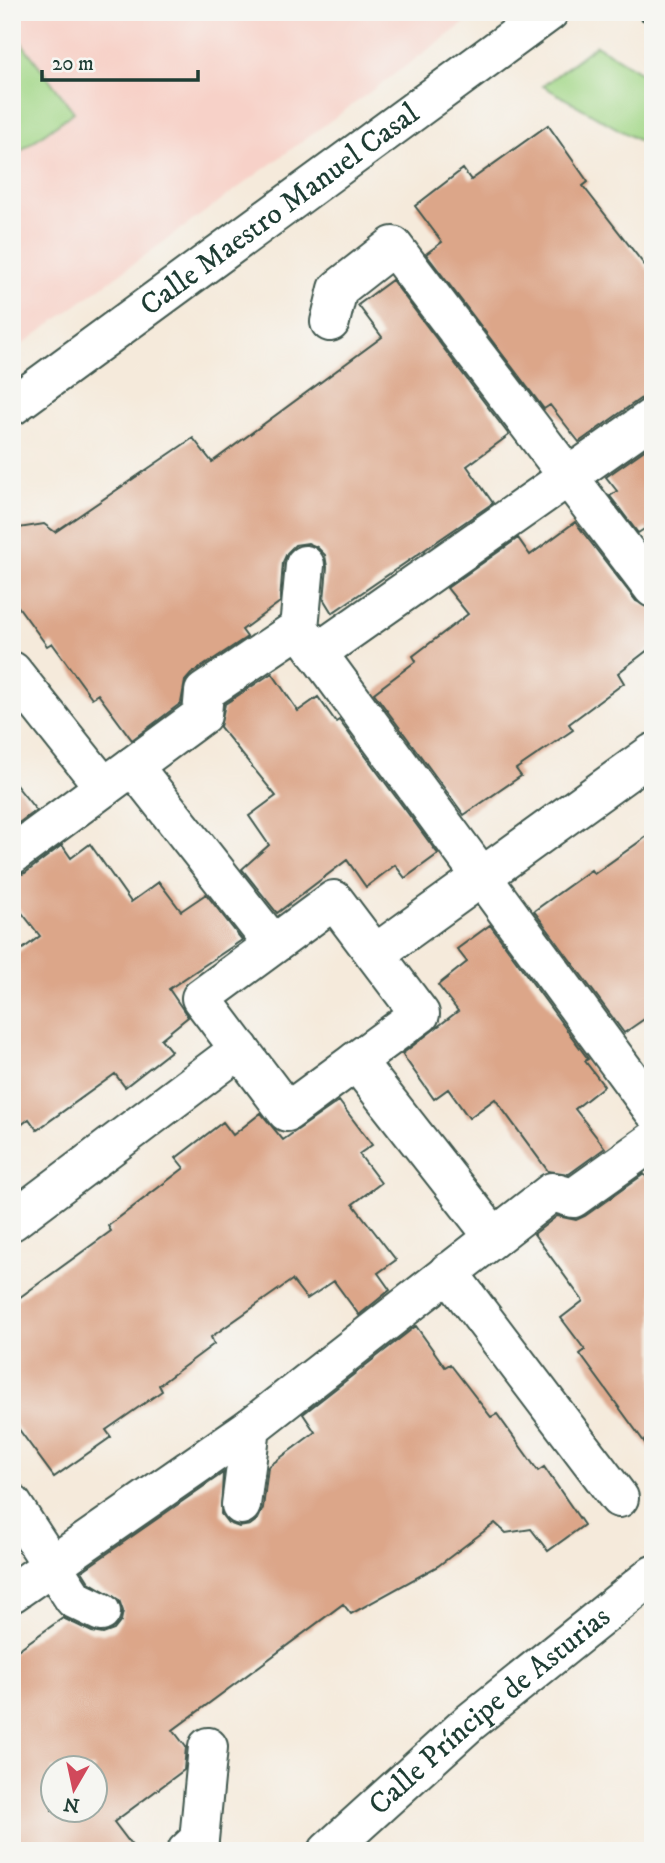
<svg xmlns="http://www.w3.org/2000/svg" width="665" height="1863" viewBox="0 0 665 1863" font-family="'IM FELL DW Pica',serif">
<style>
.built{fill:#f7d1c8}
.green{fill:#a2d787;stroke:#608a5e;stroke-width:2}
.building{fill:#dca689;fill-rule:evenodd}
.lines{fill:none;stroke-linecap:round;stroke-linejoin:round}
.minor-casing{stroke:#3f574d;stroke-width:42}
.path{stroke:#3f574d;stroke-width:4.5;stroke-dasharray:5 5;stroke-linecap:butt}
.minor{stroke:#fff;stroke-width:38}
.labels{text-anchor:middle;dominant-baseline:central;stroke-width:7;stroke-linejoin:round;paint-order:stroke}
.street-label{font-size:30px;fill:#1f3d34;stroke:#f6f6f2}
</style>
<rect width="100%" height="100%" fill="#f6f6f2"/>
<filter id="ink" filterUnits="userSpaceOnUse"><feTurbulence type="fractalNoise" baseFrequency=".0143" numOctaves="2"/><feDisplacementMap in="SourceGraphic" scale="14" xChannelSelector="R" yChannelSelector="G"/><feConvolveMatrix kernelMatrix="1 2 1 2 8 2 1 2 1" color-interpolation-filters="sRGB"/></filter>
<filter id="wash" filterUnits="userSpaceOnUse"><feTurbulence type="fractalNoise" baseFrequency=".00686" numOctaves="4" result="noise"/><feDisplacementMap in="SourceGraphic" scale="28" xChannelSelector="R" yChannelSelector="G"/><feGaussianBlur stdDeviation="1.57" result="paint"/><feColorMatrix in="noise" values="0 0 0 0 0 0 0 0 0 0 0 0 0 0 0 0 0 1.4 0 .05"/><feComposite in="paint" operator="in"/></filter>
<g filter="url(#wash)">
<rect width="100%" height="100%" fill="#f5eadb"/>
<path class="built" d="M 12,12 L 480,12 L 12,352 Z"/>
<path class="green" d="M 12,30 L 74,112 L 12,157 Z
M 596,45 L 653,80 L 653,149 L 543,86 Z"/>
<g id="blocks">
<path class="building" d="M 548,125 L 588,182 L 583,186 L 653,276 L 653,395 L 640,399 L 579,442 L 550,405 L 544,409 L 426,254 L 442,242 L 415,206 L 463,169 L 471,180 Z
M 392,280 L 509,435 L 467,466 L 493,503 L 332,613 L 324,600 L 327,567 L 325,555 L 317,547 L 308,543 L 295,545 L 287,553 L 283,562 L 280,602 L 242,630 L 247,637 L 191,674 L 185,681 L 181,703 L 132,740 L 98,694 L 92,698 L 52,643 L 47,646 L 12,598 L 12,529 L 44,524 L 55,532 L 193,438 L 212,462 L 382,337 L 358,305 Z
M 653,444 L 653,537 L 646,528 L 638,533 L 610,496 L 617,491 L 606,477 Z
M 575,522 L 636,601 L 653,609 L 653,646 L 618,673 L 624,683 L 569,724 L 573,730 L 516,769 L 521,776 L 464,815 L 374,693 L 416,661 L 413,656 L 468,614 L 447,588 L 518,538 L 530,555 Z
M 272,673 L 298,711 L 318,697 L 336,722 L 339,720 L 438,854 L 405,878 L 395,865 L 366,887 L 347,860 L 277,913 L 242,869 L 269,845 L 249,816 L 276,796 L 220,727 L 225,704 Z
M 12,780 L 36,810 L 12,828 Z
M 653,832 L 653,1013 L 624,1033 L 534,911 L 591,870 L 594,874 Z
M 90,844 L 131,902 L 159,882 L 181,911 L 206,894 L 242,940 L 169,989 L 188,1017 L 161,1039 L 171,1051 L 125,1087 L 115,1074 L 37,1130 L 29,1119 L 12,1132 L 12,957 L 40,936 L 12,900 L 12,877 L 25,873 L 62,845 L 71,858 Z
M 490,925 L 588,1059 L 585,1061 L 604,1086 L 575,1109 L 605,1148 L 569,1174 L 548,1171 L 495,1099 L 469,1118 L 448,1089 L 434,1099 L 402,1054 L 458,1011 L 438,985 L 467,962 L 457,949 Z
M 339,1101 L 372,1145 L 359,1154 L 381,1183 L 353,1204 L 396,1260 L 378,1273 L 390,1290 L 359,1315 L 334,1281 L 307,1299 L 292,1280 L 211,1337 L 214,1344 L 159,1385 L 162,1391 L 106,1430 L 111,1437 L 54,1477 L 12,1420 L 12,1303 L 111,1231 L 108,1226 L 184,1168 L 176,1158 L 223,1122 L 233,1135 L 261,1113 L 283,1140 Z
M 644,1174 L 653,1186 L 653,1454 L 580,1354 L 585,1350 L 561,1318 L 583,1301 L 534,1234 L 557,1216 L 576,1220 L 585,1216 Z
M 416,1326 L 445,1367 L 450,1364 L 491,1417 L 497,1414 L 538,1471 L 544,1467 L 584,1525 L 548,1551 L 531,1529 L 506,1533 L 495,1523 L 438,1566 L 351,1614 L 343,1604 L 173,1730 L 186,1747 L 184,1770 L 114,1822 L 136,1851 L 12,1851 L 12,1654 L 63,1618 L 92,1632 L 103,1634 L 114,1630 L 121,1621 L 123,1611 L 119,1600 L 89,1582 L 82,1571 L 223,1473 L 221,1514 L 228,1523 L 239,1527 L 250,1525 L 258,1519 L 263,1508 L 268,1467 L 315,1432 L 303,1414 ZM 52,1768 L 94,1768 L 94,1810 L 52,1810 Z"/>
</g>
</g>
<g filter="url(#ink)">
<use href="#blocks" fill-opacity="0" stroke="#3f574d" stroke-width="2"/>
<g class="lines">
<g class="minor-casing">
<g id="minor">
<path d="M 330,322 L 338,289 L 393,246 L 653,588"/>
<path id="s1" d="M 12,406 L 549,12"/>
<path d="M 305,565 L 299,628 L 653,1110"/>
<path d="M 317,653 L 653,417"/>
<path d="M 12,671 L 104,787"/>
<path d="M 133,766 L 273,944"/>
<path d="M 12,855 L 202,715 L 204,692 L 299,628"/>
<path d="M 334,900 L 420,1014 L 287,1112 L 201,998 Z"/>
<path d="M 375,954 L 653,753"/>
<path d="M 356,1061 L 494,1237"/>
<path d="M 12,1221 L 240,1049"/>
<path d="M 448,1272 L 619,1498"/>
<path d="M 12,1504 L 74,1599 L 101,1612"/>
<path d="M 241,1505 L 251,1427 L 552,1192 L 573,1198 L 653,1141"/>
<path d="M 12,1593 L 251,1427"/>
<path d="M 187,1851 L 199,1840 L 208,1747"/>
<path id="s2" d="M 328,1851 L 469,1723 L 653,1575"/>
</g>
</g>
<path class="path" d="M 632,12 L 653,25"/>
<use href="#minor" class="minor"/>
</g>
</g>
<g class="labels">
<g class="street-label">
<text stroke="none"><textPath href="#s1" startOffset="332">Calle Maestro Manuel Casal</textPath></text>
<text stroke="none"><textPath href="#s2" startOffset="214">Calle Príncipe de Asturias</textPath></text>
</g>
</g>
<rect width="665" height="1863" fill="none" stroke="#f6f6f2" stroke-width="42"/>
<g transform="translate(74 1789) rotate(189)"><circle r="33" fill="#f6f6f2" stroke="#a0aca6" stroke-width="2"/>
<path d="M0-5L12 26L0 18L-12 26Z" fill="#d1495b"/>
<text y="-10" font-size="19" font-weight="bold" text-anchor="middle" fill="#1f3d34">N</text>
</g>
<path d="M42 70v10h156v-10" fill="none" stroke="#1f3d34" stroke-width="3.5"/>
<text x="52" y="70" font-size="21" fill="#1f3d34" stroke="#f6f6f2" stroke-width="5" paint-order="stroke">20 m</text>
</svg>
